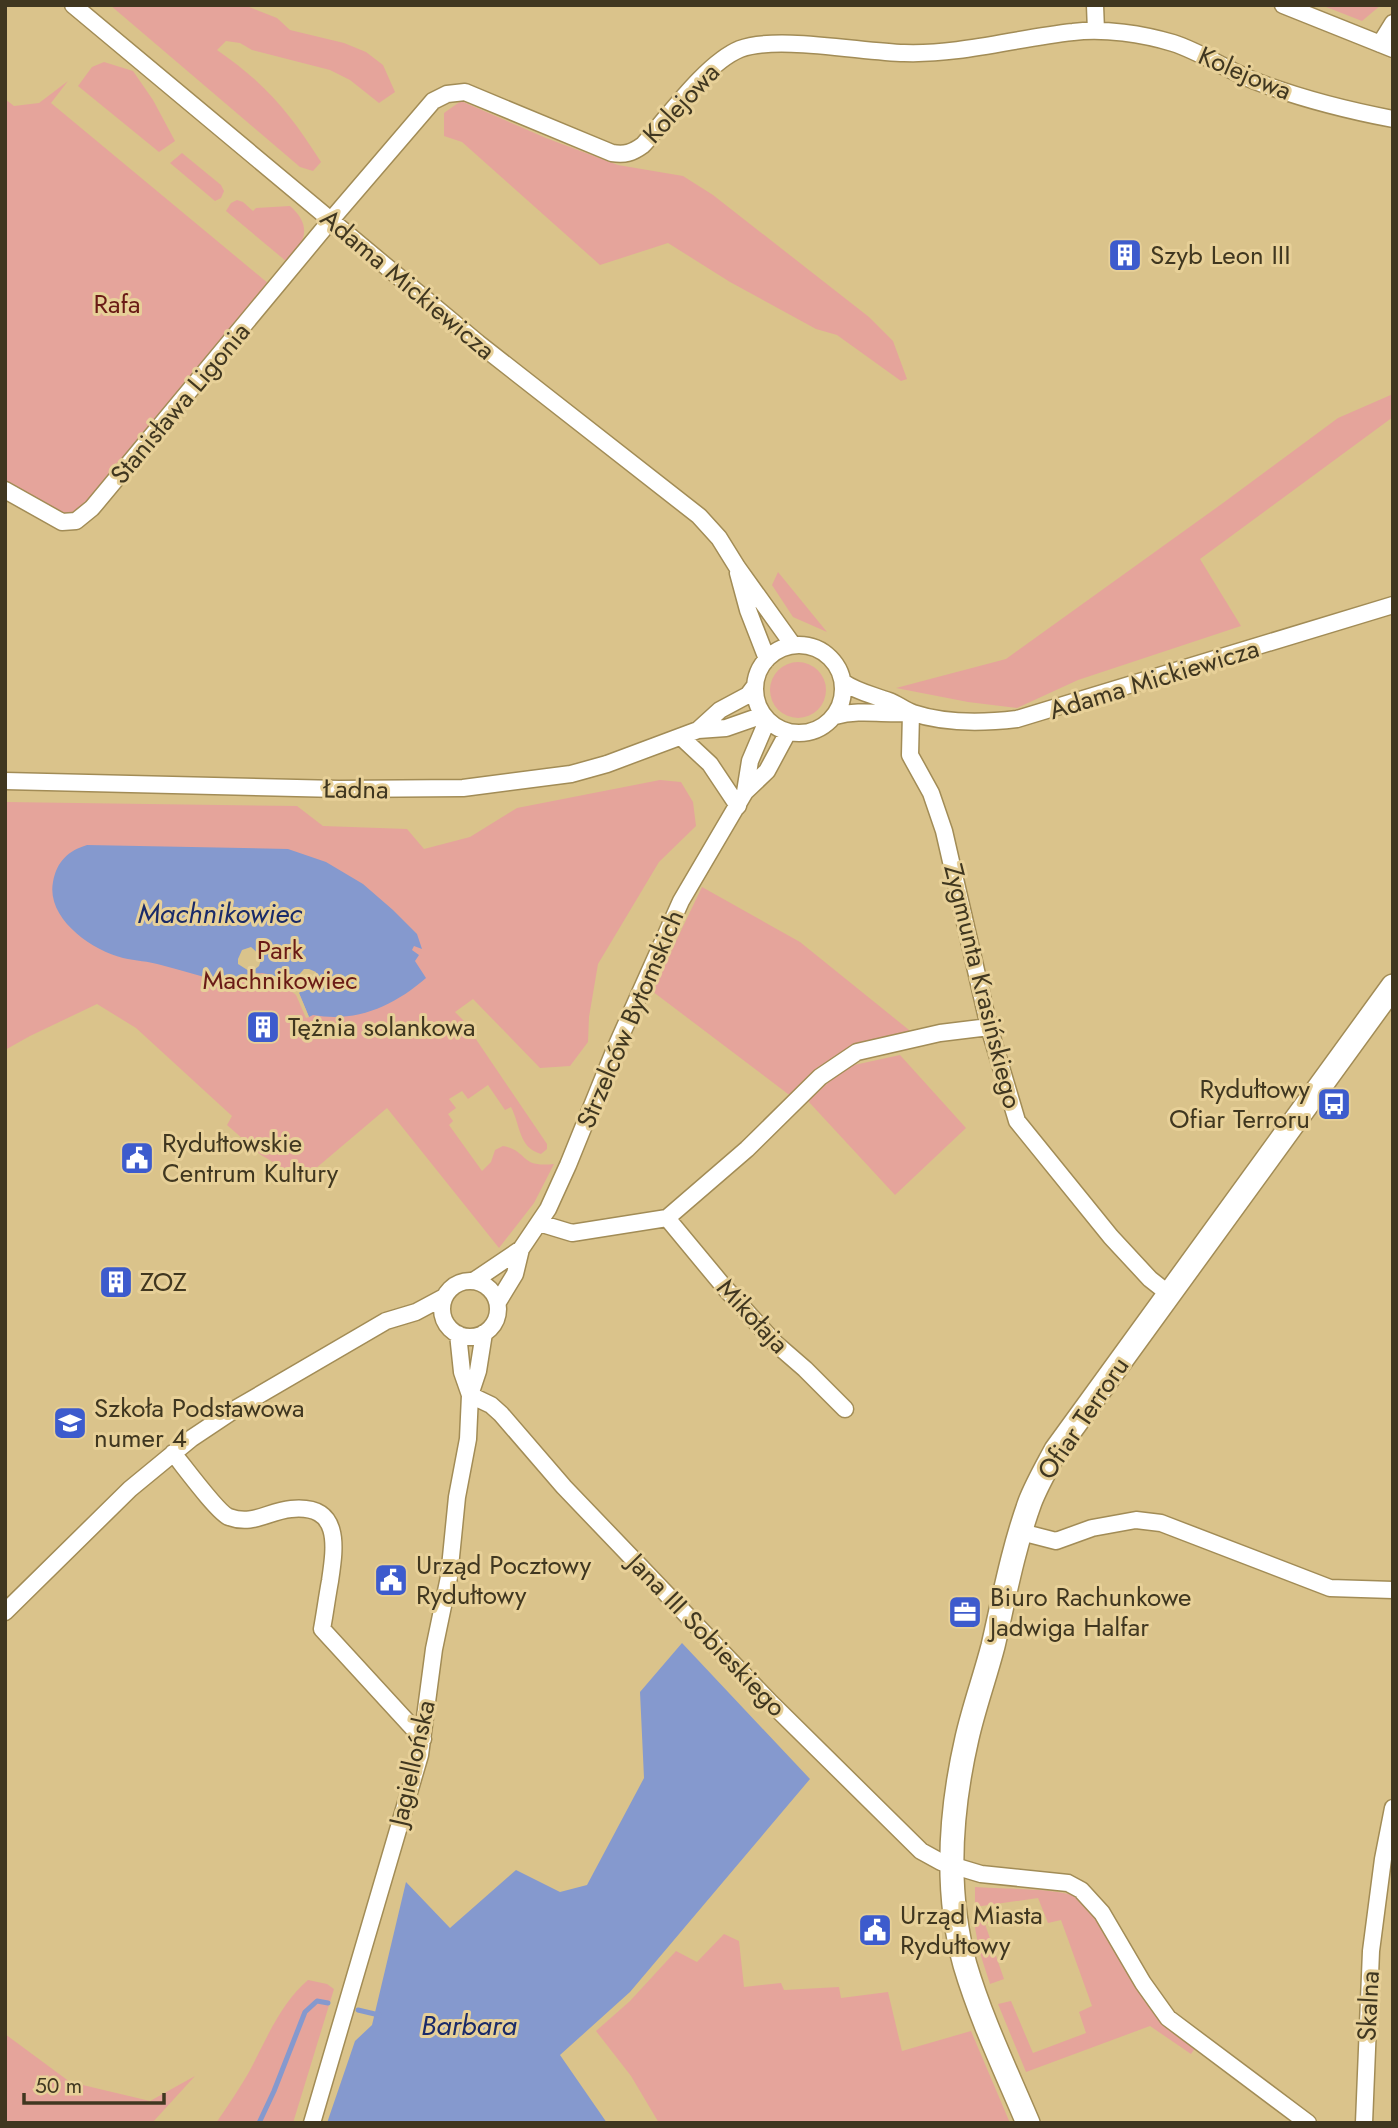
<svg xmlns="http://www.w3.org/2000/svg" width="1398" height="2128" viewBox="0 0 1398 2128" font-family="Jost,sans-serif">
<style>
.green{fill:#e5a49b}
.water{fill:#8599ce}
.pier{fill:#dac38b}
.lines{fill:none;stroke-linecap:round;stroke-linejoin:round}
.stream{stroke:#8599ce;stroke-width:5}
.street-casing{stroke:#a28c56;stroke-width:19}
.secondary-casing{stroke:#a28c56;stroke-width:26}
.street{stroke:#fff;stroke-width:16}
.secondary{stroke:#fff;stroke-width:23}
.labels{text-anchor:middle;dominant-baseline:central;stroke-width:6;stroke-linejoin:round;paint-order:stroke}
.street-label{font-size:26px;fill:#403720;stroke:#e7d098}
.poi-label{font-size:26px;fill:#403720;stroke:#e7d098;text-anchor:start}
.park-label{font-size:26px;fill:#6a1b16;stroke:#e7d098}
.water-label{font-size:28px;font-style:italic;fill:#192a69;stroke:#e7d098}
</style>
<rect width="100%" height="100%" fill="#dac38b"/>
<path class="green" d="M 110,5 L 244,5 L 277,18 L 290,30 L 344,43 L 366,52 L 383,65 L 395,92 L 379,103 L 350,80 L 330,70 L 252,50 L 240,43 L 226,41 L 217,50 C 265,83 290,113 321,162 L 313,171 L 300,167 Z
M 1321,5 L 1381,5 L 1362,21 Z
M 104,62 L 133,71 L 153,100 L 175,141 L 159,152 L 78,86 L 92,67 Z
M 68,81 L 51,103 L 275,289 L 76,521 L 5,490 L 5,99 L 14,106 L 39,103 Z
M 461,101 L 546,138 L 618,165 L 683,176 L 713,195 L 869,317 L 893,341 L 907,379 L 901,381 L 837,335 L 816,329 L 730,282 L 668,243 L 600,265 L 462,142 L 444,136 L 444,113 Z
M 182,153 L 221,185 L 224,191 L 221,198 L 215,201 L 170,163 Z
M 237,200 L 243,202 L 253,211 L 256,208 L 290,206 C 313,226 305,243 287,262 L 226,211 L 231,203 Z
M 1393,394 L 1393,417 L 1200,559 L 1241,626 L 1078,680 L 1017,708 L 968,702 L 896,688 L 1006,659 L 1223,503 L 1338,418 Z
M 778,572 L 827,632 L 793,617 L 772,585 Z
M770 690a28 28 0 1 1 56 0a28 28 0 1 1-56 0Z
M 660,780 L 681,782 L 693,802 L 696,826 L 659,862 L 598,964 L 589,1017 L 588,1042 L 570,1066 L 540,1068 L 473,999 L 455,1012 L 463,1020 L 547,1144 L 547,1149 L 541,1154 C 518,1147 521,1126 511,1107 L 505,1110 L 488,1085 L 468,1099 L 462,1091 L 449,1099 L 456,1108 L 448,1114 L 453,1121 L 449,1125 L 482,1171 L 491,1162 L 495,1150 L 503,1146 C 529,1151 519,1168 554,1164 L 534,1203 L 499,1248 L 387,1108 L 315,1169 L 292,1173 L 261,1155 L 227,1125 L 232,1116 L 136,1028 L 97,1004 L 30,1036 L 5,1050 L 5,802 L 297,806 L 323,826 L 407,829 L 424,849 L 470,837 L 517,808 Z
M 702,887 L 800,942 L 914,1034 L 861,1045 L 796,1094 L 788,1094 L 652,991 Z
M 900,1055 L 966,1128 L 895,1195 L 808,1101 L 845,1067 Z
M 975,1887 C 999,1889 1058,1888 1077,1897 C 1102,1909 1130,1979 1148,2004 C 1160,2022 1178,2035 1195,2048 L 1191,2054 L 1150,2026 L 1026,2072 L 998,2004 L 1011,2001 L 1033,2053 L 1086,2033 L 1079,2012 L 1092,2006 L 1061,1920 L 1048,1923 L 1038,1898 L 975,1907 Z
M 997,1913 L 998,1919 L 985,1924 L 1004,1979 L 990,1984 L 979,1950 L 973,1916 Z
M 724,1934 L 739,1941 L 744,1987 L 781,1983 L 784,1990 L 839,1987 L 841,1998 L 888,1992 L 902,2051 L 971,2031 L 1010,2123 L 659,2123 L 631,2076 L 596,2031 L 630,2001 L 676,1951 L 697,1962 Z
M 308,1980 L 327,1984 L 334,1989 L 293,2123 L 216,2123 C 227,2107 239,2089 249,2072 C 266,2040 280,2004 308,1980 Z
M 5,2034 L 70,2082 L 150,2101 L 195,2076 L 152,2123 L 5,2123 Z"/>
<path class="water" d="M 87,845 L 288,849 L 326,862 L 363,884 L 393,910 L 417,934 L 422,949 L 414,946 L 412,950 L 419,955 L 415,961 L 426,978 C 394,1006 356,1023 313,1015 L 309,1017 L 299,993 L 272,975 L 262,973 L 246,975 L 228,984 C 206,977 183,971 161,965 C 148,961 136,961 123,958 C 91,950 46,918 53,882 C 57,861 68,851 87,845 Z
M 682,1643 L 810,1779 L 630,1992 L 560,2055 L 607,2123 L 327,2123 L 355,2041 L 372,2025 L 406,1882 L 450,1928 L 516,1870 L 560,1892 L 587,1885 L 644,1778 L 640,1692 Z"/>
<path class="pier" d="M 251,947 L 262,957 L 259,966 L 254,970 L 255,973 L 282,978 L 294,988 L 298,985 L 297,977 L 304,969 L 309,969 L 316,972 L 319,982 L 315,990 L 302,990 L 299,993 L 309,1017 L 306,1018 L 296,995 L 280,982 L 255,977 L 226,987 L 235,980 L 249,974 L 249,971 L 238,964 L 238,959 L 242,950 Z"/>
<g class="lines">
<path class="stream" d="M 358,2010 L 379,2015
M 259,2123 L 274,2091 L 305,2012 L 317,2001 L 328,2003"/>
<g class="street-casing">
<path id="street" d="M 73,5 L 478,343 L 699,516 L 719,538 L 737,567 L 793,645
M 1095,5 L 1096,31
M 1283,5 L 1393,49
M 1380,44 L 1393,23
M 5,490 L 62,522 L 76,521 L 92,508 L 331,220 L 433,101 L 447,94 L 465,92 L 612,153 C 625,155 632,153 643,145 C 668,117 706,63 740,49 C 776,35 862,52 904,53 C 961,55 1016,38 1073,32 C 1104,28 1143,34 1173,43 C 1201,52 1227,70 1255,81 C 1299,98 1346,110 1393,119
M 738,573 L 748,610 L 767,659
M755 689a44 44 0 1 1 88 0a44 44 0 1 1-88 0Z
M 843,682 C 857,692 873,695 889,701 C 897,704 905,710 913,713 C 946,724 983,723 1017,719 L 1393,605
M 911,713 L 910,755 L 931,793 L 944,831 L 989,1027 L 1017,1121 L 1111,1237 L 1150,1279 L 1169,1294
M 835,716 C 860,709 885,715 911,713
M 698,730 L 720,710 L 748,695 L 754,687
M 681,737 L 710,764 L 738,806
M 5,781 L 339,789 L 463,788 L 571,774 L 607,764 L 698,730 L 726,728 L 763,715
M 745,792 L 750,761 L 767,721
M 667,1218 L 725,1288 L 775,1343 L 805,1369 L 845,1409
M 539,1223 L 572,1233 L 667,1218 L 747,1149 L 820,1077 L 857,1052 L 940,1033 L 989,1027
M 475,1280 L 521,1249
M442 1309a28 28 0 1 1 56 0a28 28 0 1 1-56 0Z
M 498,1302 L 515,1274 L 521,1249 L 548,1209 L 568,1165 L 615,1049 L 681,901 L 745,792 L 767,771 L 788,732
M 458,1334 L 462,1372 L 470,1395
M 470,1395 L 491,1405 L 501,1414 L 564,1487 L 771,1703 L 921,1851 L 941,1862 L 981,1874 L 1068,1883 L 1081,1890 L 1102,1913 L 1143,1983 L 1168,2018 L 1308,2123
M 173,1453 C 183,1465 218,1513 229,1517 C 253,1526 268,1511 291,1509 C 342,1504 335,1547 330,1581 C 327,1597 325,1613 322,1629 L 423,1739
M 1021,1532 L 1056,1541 L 1092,1528 L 1136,1520 L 1161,1523 L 1330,1588 L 1393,1590
M 5,1612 L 130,1489 L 192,1438 L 237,1408 L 386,1321 L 416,1312 L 444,1297
M 312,2123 L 420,1755 L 434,1649 L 449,1577 L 457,1497 L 468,1439 L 470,1395 L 478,1371 L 484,1333
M 1364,2123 L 1371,1951 L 1383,1859 L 1393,1808"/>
</g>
<g class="secondary-casing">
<path id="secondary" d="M 1028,2123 C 1006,2071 981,2019 965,1965 C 945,1892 950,1812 967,1738 C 974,1707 985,1677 993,1646 C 1004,1598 1013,1549 1030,1502 C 1037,1484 1047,1467 1056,1450 L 1393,986"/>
</g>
<use href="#street" class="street"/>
<use href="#secondary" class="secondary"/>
</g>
<defs>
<g id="building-square" transform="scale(1.75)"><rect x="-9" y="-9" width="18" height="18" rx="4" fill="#3d5bcd" stroke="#e7d098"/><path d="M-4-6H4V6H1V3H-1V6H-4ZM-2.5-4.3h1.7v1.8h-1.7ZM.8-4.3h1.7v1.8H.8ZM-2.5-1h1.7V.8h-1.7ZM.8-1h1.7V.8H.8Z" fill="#fff"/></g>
<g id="bus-square" transform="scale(1.75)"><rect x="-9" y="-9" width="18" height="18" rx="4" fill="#3d5bcd" stroke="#e7d098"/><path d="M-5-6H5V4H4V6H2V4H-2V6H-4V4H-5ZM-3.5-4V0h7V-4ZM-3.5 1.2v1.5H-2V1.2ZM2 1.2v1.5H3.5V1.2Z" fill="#fff"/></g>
<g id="civic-square" transform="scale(1.75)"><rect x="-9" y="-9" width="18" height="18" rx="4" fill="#3d5bcd" stroke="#e7d098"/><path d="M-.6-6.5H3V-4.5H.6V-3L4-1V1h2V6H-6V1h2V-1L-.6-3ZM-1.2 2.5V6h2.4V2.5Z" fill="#fff"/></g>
<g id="school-square" transform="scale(1.75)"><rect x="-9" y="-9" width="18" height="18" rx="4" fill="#3d5bcd" stroke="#e7d098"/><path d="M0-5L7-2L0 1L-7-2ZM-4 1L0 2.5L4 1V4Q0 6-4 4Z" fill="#fff"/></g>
<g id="office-square" transform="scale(1.75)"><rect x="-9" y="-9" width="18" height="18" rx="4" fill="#3d5bcd" stroke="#e7d098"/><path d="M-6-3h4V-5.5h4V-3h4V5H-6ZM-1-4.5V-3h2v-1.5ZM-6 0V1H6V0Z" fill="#fff"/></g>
</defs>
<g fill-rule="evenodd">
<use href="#building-square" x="1125" y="255"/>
<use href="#building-square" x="263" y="1027"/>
<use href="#bus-square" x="1334" y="1104"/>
<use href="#civic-square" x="137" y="1158"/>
<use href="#building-square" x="116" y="1282"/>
<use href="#school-square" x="70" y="1423"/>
<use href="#civic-square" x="391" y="1580"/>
<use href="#office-square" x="965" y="1612"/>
<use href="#civic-square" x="875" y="1930"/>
</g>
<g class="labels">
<g class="street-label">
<text transform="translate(1245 73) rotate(23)">Kolejowa</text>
<text transform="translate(681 103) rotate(-47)">Kolejowa</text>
<text transform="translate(408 284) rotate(40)">Adama Mickiewicza</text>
<text transform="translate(180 403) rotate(-50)">Stanisława Ligonia</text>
<text transform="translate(1154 679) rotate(-17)">Adama Mickiewicza</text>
<text transform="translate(356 789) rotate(1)">Ładna</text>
<text transform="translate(983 986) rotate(76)">Zygmunta Krasińskiego</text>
<text transform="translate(630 1019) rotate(-67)">Strzelców Bytomskich</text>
<text transform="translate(753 1316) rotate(47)">Mikołaja</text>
<text transform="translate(1083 1418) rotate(-56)">Ofiar Terroru</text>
<text transform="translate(707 1635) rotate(46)">Jana III Sobieskiego</text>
<text transform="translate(412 1763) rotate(-77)">Jagiellońska</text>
<text transform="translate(1368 2006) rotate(-87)">Skalna</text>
</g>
<g class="poi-label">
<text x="1150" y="255">Szyb Leon III</text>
<text x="288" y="1027">Tężnia solankowa</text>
<text x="1310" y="1089" text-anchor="end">Rydułtowy<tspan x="1310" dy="30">Ofiar Terroru</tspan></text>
<text x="162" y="1143">Rydułtowskie<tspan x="162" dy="30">Centrum Kultury</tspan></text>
<text x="140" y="1282">ZOZ</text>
<text x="94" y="1408">Szkoła Podstawowa<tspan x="94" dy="30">numer 4</tspan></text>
<text x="416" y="1565">Urząd Pocztowy<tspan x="416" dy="30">Rydułtowy</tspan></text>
<text x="990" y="1597">Biuro Rachunkowe<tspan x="990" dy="30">Jadwiga Halfar</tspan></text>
<text x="900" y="1915">Urząd Miasta<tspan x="900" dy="30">Rydułtowy</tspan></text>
</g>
<g class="park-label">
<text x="117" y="304">Rafa</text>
<text x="280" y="950">Park<tspan x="280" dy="30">Machnikowiec</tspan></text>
</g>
<g class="water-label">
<text x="220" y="913">Machnikowiec</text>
<text x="469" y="2025">Barbara</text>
</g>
</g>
<rect width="1398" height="2128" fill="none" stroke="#403720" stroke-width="14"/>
<path d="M24 2093v10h140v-10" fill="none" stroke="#403720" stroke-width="3.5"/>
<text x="35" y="2093" font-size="21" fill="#403720" stroke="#e7d098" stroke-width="5" paint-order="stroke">50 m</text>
</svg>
